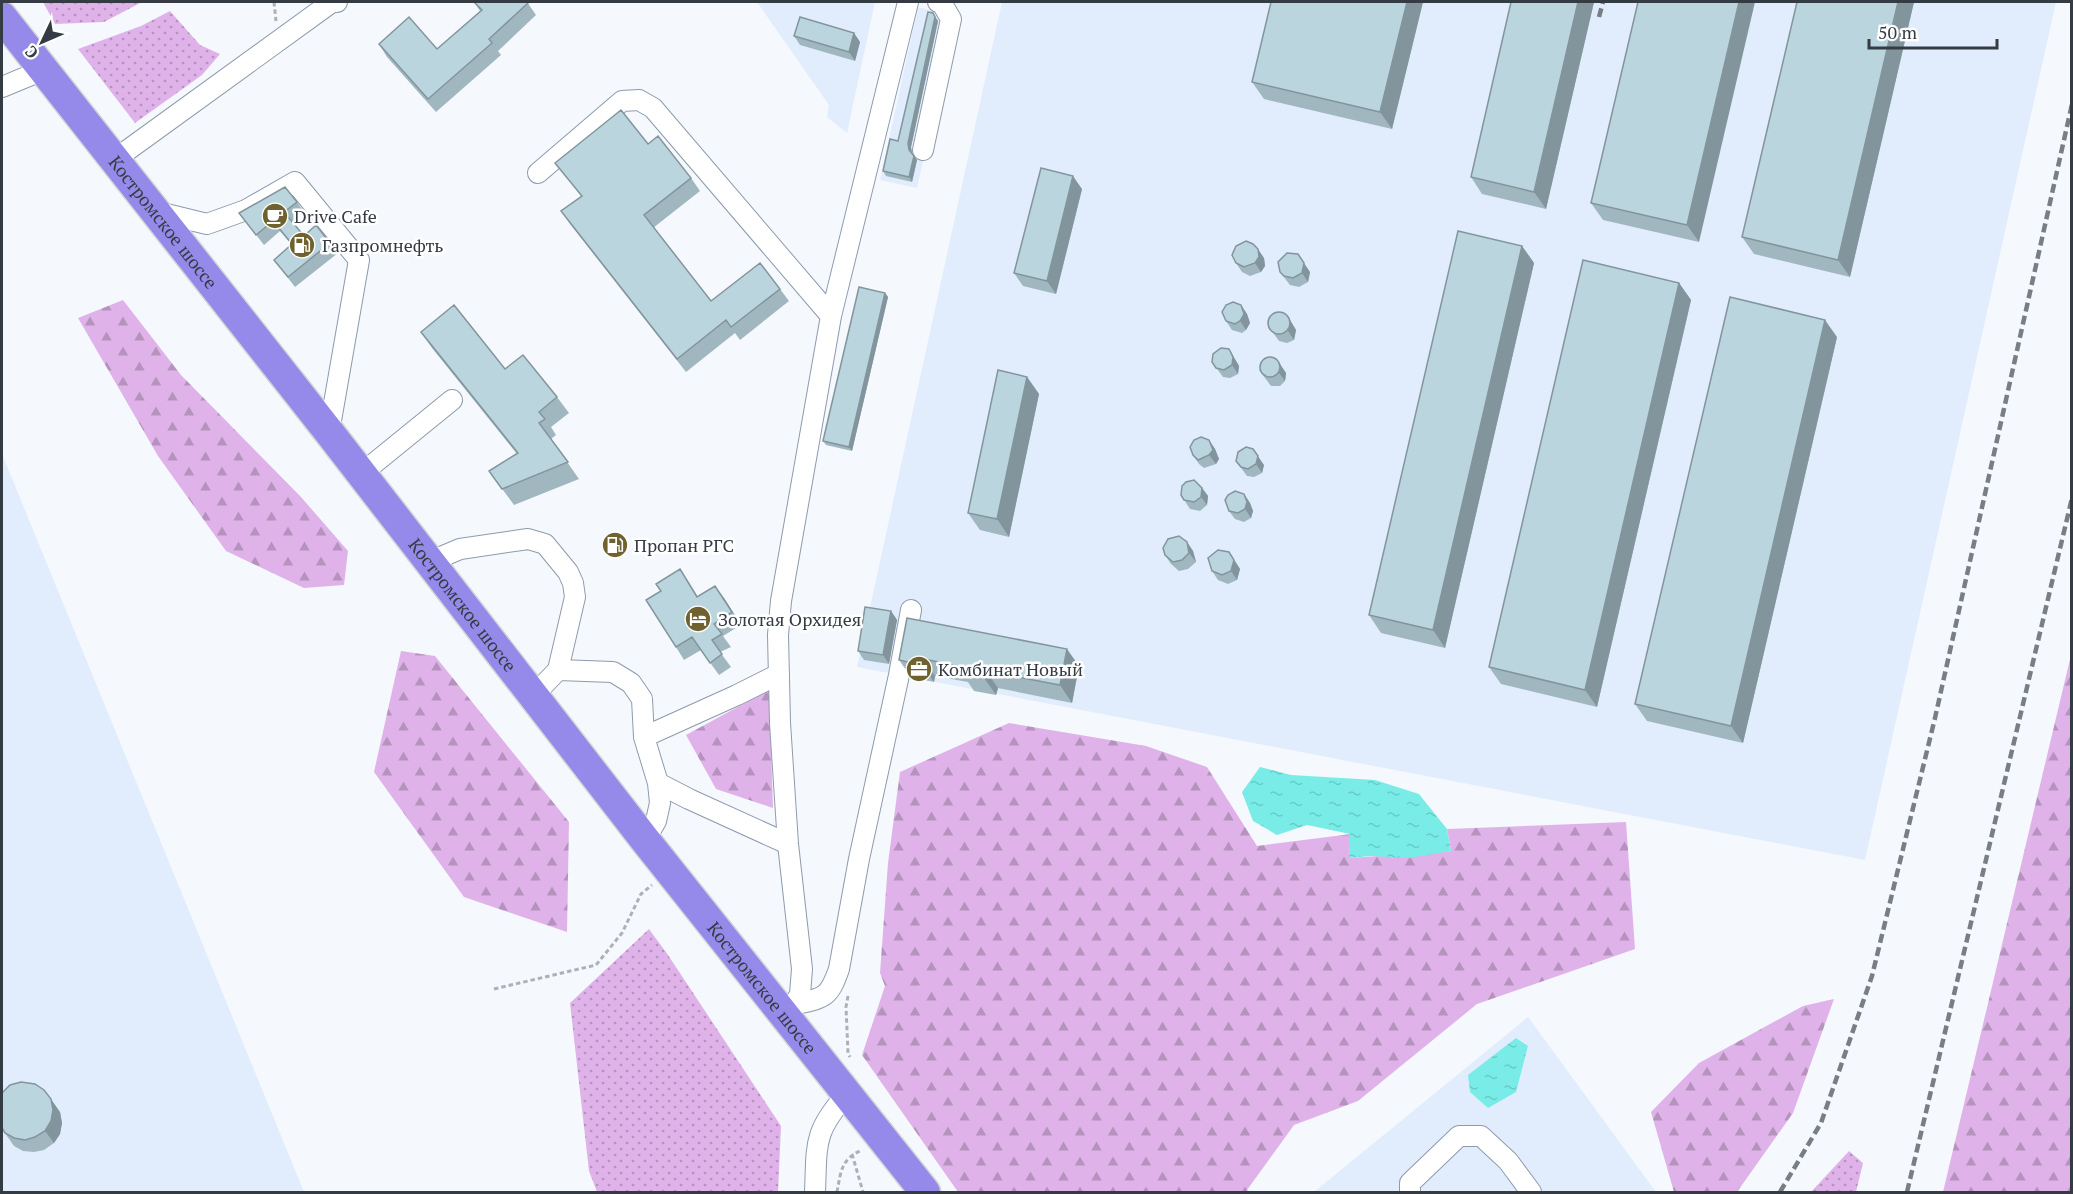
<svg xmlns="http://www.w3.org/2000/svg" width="2073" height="1194" viewBox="0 0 2073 1194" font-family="'PT Serif',serif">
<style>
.built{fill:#e1edfd}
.grass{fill:url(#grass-dots)}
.forest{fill:url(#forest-firs)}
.water{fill:url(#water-ripples)}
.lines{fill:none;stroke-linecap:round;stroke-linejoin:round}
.minor-casing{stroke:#8d9bad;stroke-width:22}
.highway-casing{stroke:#d3d4d6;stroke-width:33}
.path{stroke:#adb1b7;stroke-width:3;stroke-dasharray:4.5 3;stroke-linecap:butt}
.minor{stroke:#fff;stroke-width:20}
.highway{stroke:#9589e9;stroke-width:30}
.rail{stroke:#797e84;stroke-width:4.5;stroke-dasharray:9 4.5;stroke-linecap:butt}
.wall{fill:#a1b7c0}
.shaded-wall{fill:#83959c}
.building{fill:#bbd5df;stroke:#83959c;stroke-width:1.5}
.labels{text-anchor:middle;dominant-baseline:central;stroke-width:5;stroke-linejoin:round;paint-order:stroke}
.poi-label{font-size:18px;fill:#353b43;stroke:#fff;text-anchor:start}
.street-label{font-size:18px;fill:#353b43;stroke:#fff}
</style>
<defs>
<pattern id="grass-dots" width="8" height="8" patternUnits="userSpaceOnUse" patternTransform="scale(1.5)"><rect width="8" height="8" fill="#dfb3e9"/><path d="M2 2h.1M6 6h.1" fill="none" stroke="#b693be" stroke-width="1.8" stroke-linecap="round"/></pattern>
<pattern id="forest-firs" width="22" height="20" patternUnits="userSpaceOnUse" patternTransform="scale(1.5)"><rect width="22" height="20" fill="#dfb3e9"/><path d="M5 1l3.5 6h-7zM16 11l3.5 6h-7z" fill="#b693be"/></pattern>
<pattern id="water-ripples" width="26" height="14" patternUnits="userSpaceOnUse" patternTransform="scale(1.5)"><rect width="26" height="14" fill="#79ece7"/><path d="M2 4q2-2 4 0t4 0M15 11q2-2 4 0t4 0" fill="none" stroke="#69cbc7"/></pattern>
</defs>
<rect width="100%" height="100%" fill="#f5f8fc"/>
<path class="built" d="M 757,2 L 875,2 L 847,133 L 827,117 L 829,105 Z
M 1002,2 L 2056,2 L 1865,860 L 857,667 Z
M 918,7 L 955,16 L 917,188 L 880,180 Z
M 2,454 L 304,1192 L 2,1192 Z
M 1528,1017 L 1656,1192 L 1314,1192 Z"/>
<path class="grass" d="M 43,2 L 142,2 L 104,22 L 55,24 Z
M 170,11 L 200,45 L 220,54 L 202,75 L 135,123 L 78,49 L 141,26 Z
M 649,929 L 668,955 L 781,1126 L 778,1192 L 597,1192 L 589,1171 L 570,1003 Z
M 1849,1151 L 1863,1163 L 1856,1192 L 1811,1192 Z"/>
<path class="forest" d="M 123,300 L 181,375 L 301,497 L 348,551 L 344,585 L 304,588 L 226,551 L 158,456 L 78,318 Z
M 401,651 L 435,656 L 569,822 L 567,932 L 464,897 L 374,772 Z
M 2071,655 L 2071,1192 L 1943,1192 Z
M 769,690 L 773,808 L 716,789 L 686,735 Z
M 1009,723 L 1146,746 L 1207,767 L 1257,846 L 1351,834 L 1349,858 L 1451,851 L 1447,829 L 1626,822 L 1635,949 L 1477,1004 L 1358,1101 L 1294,1125 L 1247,1190 L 1249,1192 L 958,1192 L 862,1055 L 885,986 L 880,973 L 888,863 L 900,772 Z
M 1834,999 L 1793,1113 L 1737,1192 L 1674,1192 L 1651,1112 L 1699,1063 L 1803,1006 Z"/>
<path class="water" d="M 1260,767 L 1291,775 L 1375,780 L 1419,794 L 1447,829 L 1451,851 L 1409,858 L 1371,856 L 1349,858 L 1350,834 L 1307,825 L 1277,835 L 1253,821 L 1242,792 Z
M 1516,1038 L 1528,1046 L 1516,1092 L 1488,1108 L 1470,1092 L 1468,1075 Z"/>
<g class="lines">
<g class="minor-casing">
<path id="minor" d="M 2,87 L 43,70
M 923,150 L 951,19 L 941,2 L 938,2
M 114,160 L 332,2 L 337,2
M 538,173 L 622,101 L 639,100 L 653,108 L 831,316
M 154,211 L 207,224 L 246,210 L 295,182 L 359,260 L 329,432
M 361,474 L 452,400
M 429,562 L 460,549 L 528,539 L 545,544 L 568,572 L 573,583 L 575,597 L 558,670 L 533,696
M 558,670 L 613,672 L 631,683 L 642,699 L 644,737 L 658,783 L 660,803 L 656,821 L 645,840
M 644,737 L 737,695 L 779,674
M 658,783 L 689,799 L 788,844
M 796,1004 C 824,998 829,998 839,969 L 859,859 L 899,675 L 911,610
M 787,1018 L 800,994 L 802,969 L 788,844 L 780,723 L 778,635 L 781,601 L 831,316 L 908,2
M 815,1192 C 817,1144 813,1132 847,1094
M 1410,1192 L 1410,1183 L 1459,1136 L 1481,1136 L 1508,1161 L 1531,1192"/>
</g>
<g class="highway-casing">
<g id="highway">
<path id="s1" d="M 2,17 L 329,432 L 645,840 L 925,1192"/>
</g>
</g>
<path class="path" d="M 274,2 L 276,21
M 494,989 L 596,965 L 622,933 L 641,894 L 652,885
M 848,996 L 846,1007 L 848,1053 L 850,1057
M 852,1154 L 863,1192
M 837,1192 C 841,1171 841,1159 862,1150"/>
<use href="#minor" class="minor"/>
<use href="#highway" class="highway"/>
<path class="rail" d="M 1599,17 L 1603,2
M 1780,1192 L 1821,1123 L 1872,976 L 1935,718 L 2072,104
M 1907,1192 L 2072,498"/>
</g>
<path class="wall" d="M 474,2 L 527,2 L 536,15 L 498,51 L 501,55 L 436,112 L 387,57 L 379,44 L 437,49 L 480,11 Z
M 1423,2 L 1392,129 L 1264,99 L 1252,82 Z
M 1511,2 L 1594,2 L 1546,209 L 1482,194 L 1471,177 Z
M 1638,2 L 1699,242 L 1603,220 L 1591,203 Z
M 1797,2 L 1914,2 L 1850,277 L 1754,254 L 1742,237 Z
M 933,13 L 938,21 L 911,147 L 912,153 L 917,160 L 912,182 L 886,176 L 883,171 L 898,141 Z
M 854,33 L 860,42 L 855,61 L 800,45 L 794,36 Z
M 648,144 L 691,178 L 700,191 L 653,228 L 711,301 L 780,289 L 789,301 L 740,340 L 735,333 L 686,372 L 570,224 L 561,211 L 581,196 L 555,163 Z
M 1082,189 L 1056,294 L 1023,286 L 1014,273 Z
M 297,202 L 304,212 L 292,222 L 304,236 L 330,243 L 338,253 L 295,287 L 274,260 L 292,245 L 280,231 L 264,245 L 239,213 Z
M 1522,246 L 1534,263 L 1445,648 L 1381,633 L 1369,615 Z
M 1264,258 L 1265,266 L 1261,272 L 1250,276 L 1242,272 L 1236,263 Z
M 1280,272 L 1310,272 L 1308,282 L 1299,287 L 1290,285 Z
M 1679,283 L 1691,300 L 1597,707 L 1501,684 L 1489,667 Z
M 885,293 L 888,297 L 852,451 L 826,445 L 823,441 Z
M 1241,305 L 1247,314 L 1250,323 L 1246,330 L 1242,333 L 1232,330 L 1226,321 Z
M 1287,315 L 1296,330 L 1294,340 L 1287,343 L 1279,341 L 1269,327 Z
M 421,332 L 505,369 L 557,397 L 569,413 L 551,427 L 556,435 L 551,439 L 579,479 L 514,505 L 489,471 L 517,454 L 432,348 Z
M 1837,337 L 1743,743 L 1647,721 L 1635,704 Z
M 1229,349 L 1239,366 L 1238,374 L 1230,378 L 1223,377 L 1212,362 Z
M 1276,359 L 1286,373 L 1285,381 L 1280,386 L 1271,386 L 1259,370 Z
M 1027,377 L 1039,394 L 1009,537 L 980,530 L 968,513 Z
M 1209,440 L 1215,449 L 1219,459 L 1216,464 L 1204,468 L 1199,464 L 1193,455 Z
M 1236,461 L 1264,465 L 1262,473 L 1254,477 L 1247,476 Z
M 1202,488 L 1208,496 L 1207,505 L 1200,511 L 1190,509 L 1181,495 Z
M 1244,494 L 1250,503 L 1253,511 L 1251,518 L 1244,522 L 1235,519 L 1229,511 Z
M 1187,542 L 1193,551 L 1196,562 L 1188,569 L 1179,571 L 1171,564 L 1165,555 Z
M 1235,561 L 1240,569 L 1237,580 L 1228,584 L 1218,580 L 1212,571 Z
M 688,581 L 698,597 L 724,598 L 741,625 L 723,636 L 731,647 L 720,652 L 731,667 L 719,675 L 701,650 L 684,660 L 676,647 Z
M 891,611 L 897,620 L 889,664 L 864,660 L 858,651 Z
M 907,618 L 1079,666 L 1072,703 L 998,688 L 996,695 L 974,691 L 968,682 L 935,676 L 934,682 L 911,677 L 899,660 Z
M 60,1112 L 62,1123 L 60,1134 L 54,1143 L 44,1150 L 34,1152 L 23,1151 L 14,1146 L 2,1129 Z"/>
<path class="shaded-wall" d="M 1407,2 L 1423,2 L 1392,129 L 1380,112 Z
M 1578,2 L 1594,2 L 1546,209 L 1534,192 Z
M 1739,2 L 1755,2 L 1699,242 L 1687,225 Z
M 1898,2 L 1914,2 L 1850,277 L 1838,260 Z
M 935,17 L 938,21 L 911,147 L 912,154 L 909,150 L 908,143 Z
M 854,33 L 860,42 L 855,61 L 849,52 Z
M 914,156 L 917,160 L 912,182 L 909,177 Z
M 1073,176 L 1082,189 L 1056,294 L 1047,281 Z
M 1522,246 L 1534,263 L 1445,648 L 1433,630 Z
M 1258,249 L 1264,258 L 1265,266 L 1261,272 L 1255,263 Z
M 1304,263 L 1310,272 L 1308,282 L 1302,273 Z
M 1679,283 L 1691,300 L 1597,707 L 1585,690 Z
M 885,293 L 888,297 L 852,451 L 849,447 Z
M 1241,305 L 1247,314 L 1250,323 L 1246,330 L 1240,321 Z
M 1287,315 L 1296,330 L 1294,340 L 1288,331 Z
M 1825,320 L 1837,337 L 1743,743 L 1731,726 Z
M 1229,349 L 1239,366 L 1238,374 L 1232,365 Z
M 1280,364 L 1286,373 L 1285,381 L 1279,373 Z
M 1027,377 L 1039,394 L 1009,537 L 997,519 Z
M 1209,440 L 1215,449 L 1219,459 L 1216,464 L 1209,455 Z
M 1253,449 L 1264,465 L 1262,473 L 1256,464 Z
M 1202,488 L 1208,496 L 1207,505 L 1201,497 Z
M 1244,494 L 1250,503 L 1253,511 L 1251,518 L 1245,509 Z
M 1187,542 L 1193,551 L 1196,562 L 1189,553 Z
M 1229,552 L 1240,569 L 1237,580 L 1231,571 Z
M 715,586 L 724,598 L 741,625 L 732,612 Z
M 891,611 L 897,620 L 889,664 L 883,655 Z
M 1067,649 L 1079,666 L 1072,703 L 1060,685 Z
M 923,659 L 935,676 L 934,682 L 922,665 Z
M 986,671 L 998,688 L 996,695 L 984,678 Z
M 51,1099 L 60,1112 L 62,1123 L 60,1134 L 54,1143 L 45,1131 Z"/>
<path class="building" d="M 474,2 L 527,2 L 528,3 L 489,39 L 492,43 L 428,99 L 379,44 L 409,17 L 437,49 L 482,10 Z
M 1271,2 L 1407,2 L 1380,112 L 1252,82 Z
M 1511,2 L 1578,2 L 1534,192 L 1471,177 Z
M 1638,2 L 1739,2 L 1687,225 L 1591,203 Z
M 1797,2 L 1898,2 L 1838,260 L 1742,237 Z
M 928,12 L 933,13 L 935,17 L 908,143 L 909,150 L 914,156 L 909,177 L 883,171 L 890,139 L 898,141 Z
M 800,17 L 854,33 L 849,52 L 794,36 Z
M 621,110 L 648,144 L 658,136 L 691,178 L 644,215 L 711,301 L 760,263 L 780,289 L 731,327 L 726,320 L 677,359 L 561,211 L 582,196 L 555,163 Z
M 1041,168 L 1073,176 L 1047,281 L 1014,273 Z
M 285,187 L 297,202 L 284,212 L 304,236 L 316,225 L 330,243 L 288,277 L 274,260 L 292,244 L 273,221 L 256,235 L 239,213 Z
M 1458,231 L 1522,246 L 1433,630 L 1369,615 Z
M 1246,241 L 1253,244 L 1258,249 L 1259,257 L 1255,263 L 1244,267 L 1236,263 L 1232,255 L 1236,246 Z
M 1287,253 L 1298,254 L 1304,263 L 1302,273 L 1293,278 L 1284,276 L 1280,272 L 1278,262 Z
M 1583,260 L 1679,283 L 1585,690 L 1489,667 Z
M 859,287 L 885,293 L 849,447 L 823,441 Z
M 1730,297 L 1825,320 L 1731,726 L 1635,704 Z
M 1233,302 L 1241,305 L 1244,314 L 1240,321 L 1235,324 L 1226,321 L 1222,312 L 1226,305 Z
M 454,305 L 505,369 L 523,355 L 557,397 L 539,412 L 545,419 L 539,423 L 568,462 L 502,489 L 489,471 L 518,453 L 421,332 Z
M1268 323a11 11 0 1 1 22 0a11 11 0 1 1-22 0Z
M 1221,348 L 1229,349 L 1233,357 L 1232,365 L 1224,370 L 1216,368 L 1212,362 L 1213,354 Z
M1260 367a10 10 0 1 1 20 0a10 10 0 1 1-20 0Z
M 998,370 L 1027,377 L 997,519 L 968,513 Z
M 1201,437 L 1209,440 L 1213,450 L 1209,455 L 1198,460 L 1193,455 L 1190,447 L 1194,440 Z
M 1246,447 L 1253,449 L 1258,456 L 1256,464 L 1248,469 L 1241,467 L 1236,461 L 1238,452 Z
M 1194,480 L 1202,488 L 1201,497 L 1194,502 L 1184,500 L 1181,495 L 1182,486 L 1186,482 Z
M 1235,491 L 1244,494 L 1247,502 L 1245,509 L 1238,513 L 1229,511 L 1225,500 L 1228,495 Z
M 1179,536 L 1187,542 L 1189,553 L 1182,560 L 1173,562 L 1165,555 L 1163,548 L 1168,539 Z
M 1218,550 L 1229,552 L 1234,560 L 1231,571 L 1222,575 L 1212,571 L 1208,558 Z
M 680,569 L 697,597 L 715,586 L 732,612 L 714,624 L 722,634 L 712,640 L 722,654 L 710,663 L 692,637 L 676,647 L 646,600 L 661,591 L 656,584 Z
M 865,607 L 891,611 L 883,655 L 858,651 Z
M 907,618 L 1067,649 L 1060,685 L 986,671 L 984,678 L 963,674 L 964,667 L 923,659 L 922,665 L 899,660 Z
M 21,1082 L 35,1084 L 44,1090 L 51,1099 L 53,1110 L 51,1121 L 45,1131 L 35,1137 L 25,1140 L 14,1138 L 5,1133 L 2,1128 L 2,1093 L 10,1085 Z"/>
<defs>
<g id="cafe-disc" transform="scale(1.35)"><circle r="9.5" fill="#6f622f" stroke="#fff"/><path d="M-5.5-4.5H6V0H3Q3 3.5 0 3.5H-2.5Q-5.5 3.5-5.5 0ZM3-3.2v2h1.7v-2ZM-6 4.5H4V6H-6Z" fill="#fff"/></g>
<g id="fuel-disc" transform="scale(1.35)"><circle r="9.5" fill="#6f622f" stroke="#fff"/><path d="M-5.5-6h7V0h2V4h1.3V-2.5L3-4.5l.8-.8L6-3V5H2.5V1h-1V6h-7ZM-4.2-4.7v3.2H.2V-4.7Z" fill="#fff"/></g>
<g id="hotel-disc" transform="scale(1.35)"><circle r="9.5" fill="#6f622f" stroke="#fff"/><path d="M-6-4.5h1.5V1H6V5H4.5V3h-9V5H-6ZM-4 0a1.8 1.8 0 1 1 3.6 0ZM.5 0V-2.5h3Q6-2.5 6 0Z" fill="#fff"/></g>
<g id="office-disc" transform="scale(1.35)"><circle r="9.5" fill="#6f622f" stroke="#fff"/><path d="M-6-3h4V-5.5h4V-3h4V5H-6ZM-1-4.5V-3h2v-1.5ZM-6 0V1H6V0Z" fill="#fff"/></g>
</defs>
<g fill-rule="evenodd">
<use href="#cafe-disc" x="275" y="216"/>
<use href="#fuel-disc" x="302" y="245"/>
<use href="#fuel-disc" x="615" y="545"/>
<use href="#hotel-disc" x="698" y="619"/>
<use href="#office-disc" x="919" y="669"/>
</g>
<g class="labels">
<g class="poi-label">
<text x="294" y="216">Drive Cafe</text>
<text x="322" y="245">Газпромнефть</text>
<text x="634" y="545">Пропан РГС</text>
<text x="718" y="619">Золотая Орхидея</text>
<text x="938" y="669">Комбинат Новый</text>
</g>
<g class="street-label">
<text stroke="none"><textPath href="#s1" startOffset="261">Костромское шоссе</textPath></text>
<text stroke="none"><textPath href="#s1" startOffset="747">Костромское шоссе</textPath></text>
<text stroke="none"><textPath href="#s1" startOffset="1233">Костромское шоссе</textPath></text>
</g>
</g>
<rect width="2073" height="1194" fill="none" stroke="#353b43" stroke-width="6"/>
<g transform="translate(42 42) rotate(226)" stroke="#ffffff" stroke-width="4.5" paint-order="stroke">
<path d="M0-4.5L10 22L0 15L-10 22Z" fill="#353b43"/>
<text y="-9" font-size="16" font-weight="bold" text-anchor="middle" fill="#353b43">С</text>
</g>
<path d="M1869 39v9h128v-9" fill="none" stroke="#353b43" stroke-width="3"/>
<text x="1878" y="39" font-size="18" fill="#353b43" stroke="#ffffff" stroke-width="4.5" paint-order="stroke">50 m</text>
</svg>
